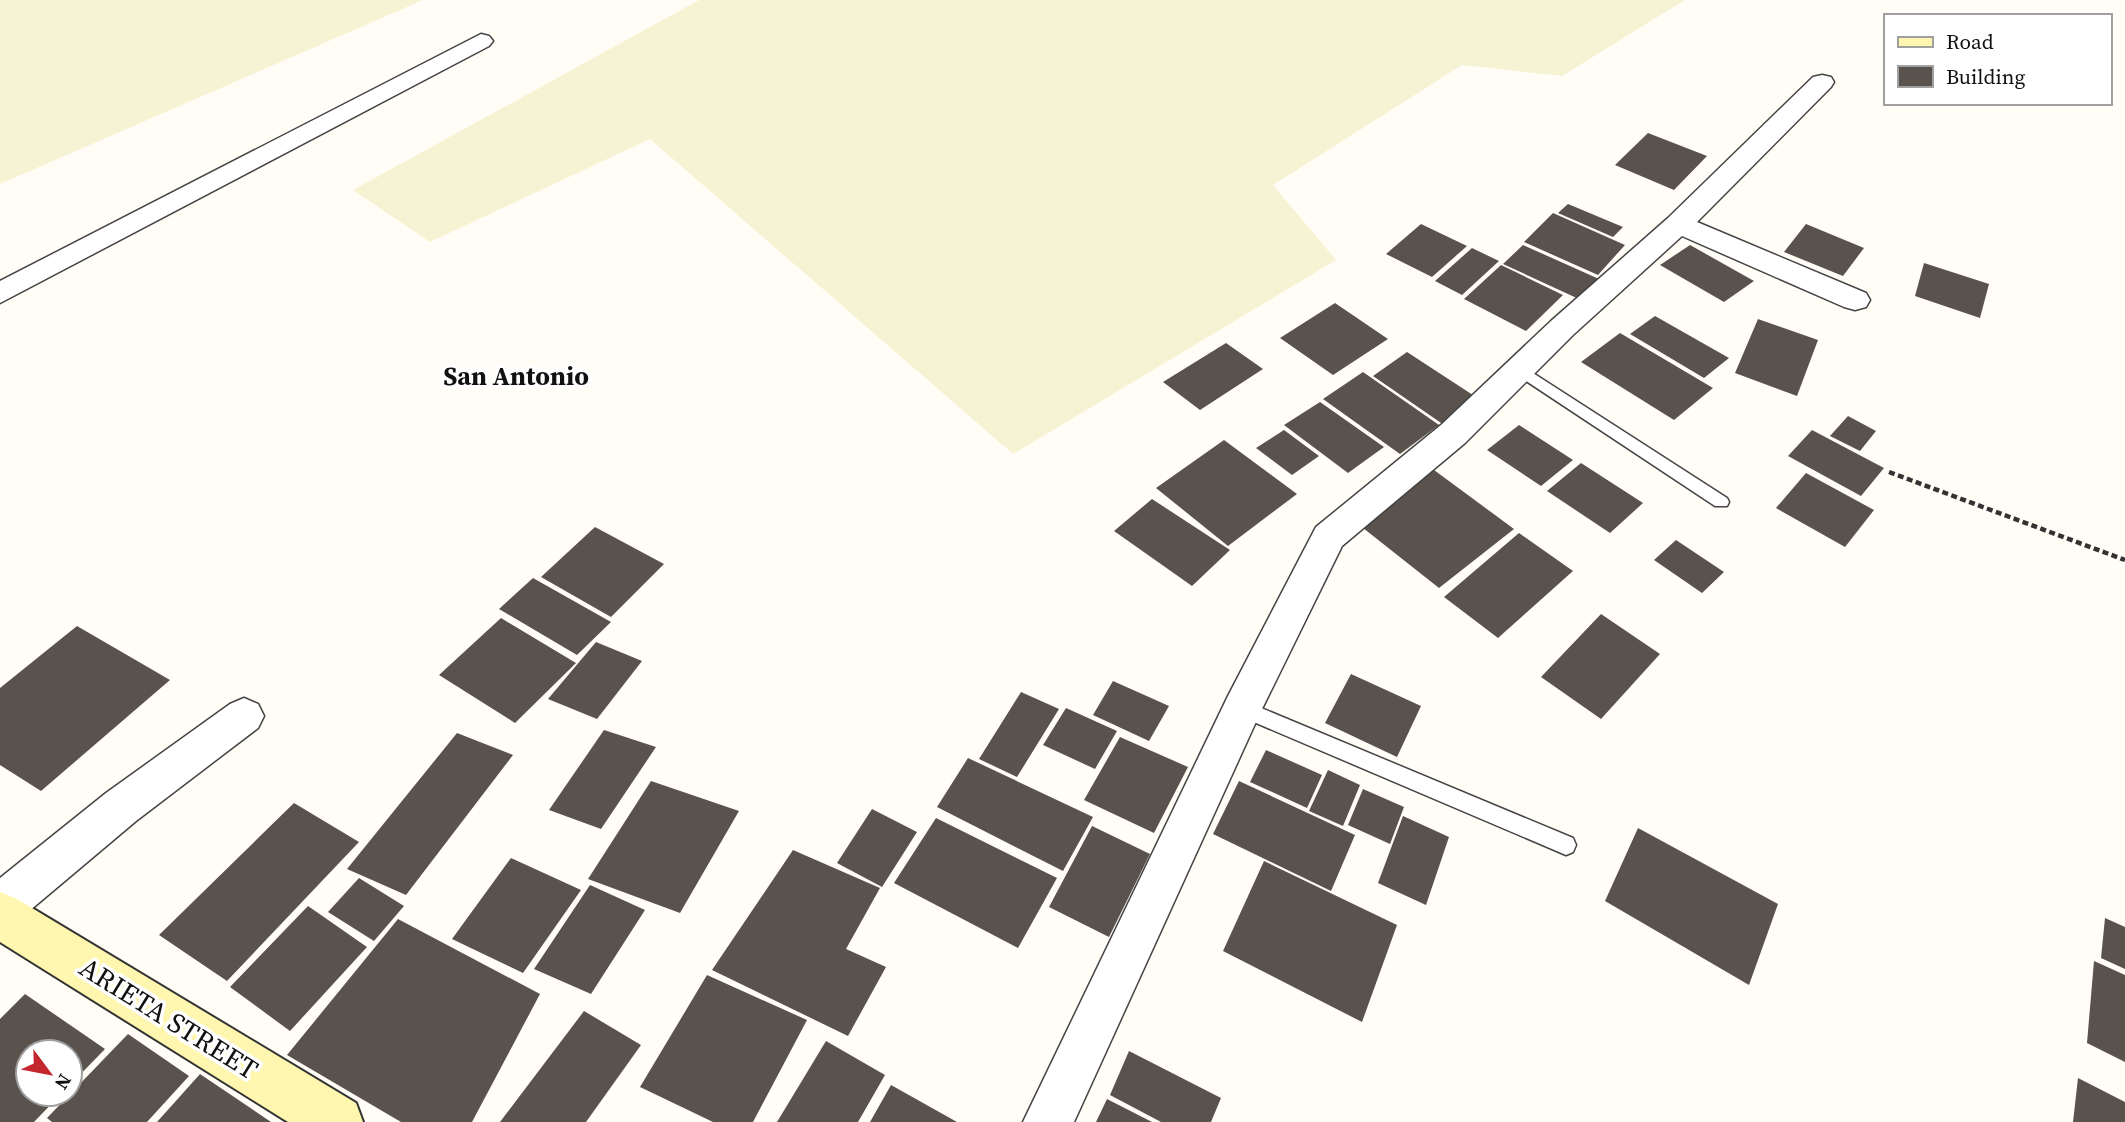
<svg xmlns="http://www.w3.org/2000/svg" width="2125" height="1122" viewBox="0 0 2125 1122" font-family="'Source Serif 4',serif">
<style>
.farmland{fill:#f6f3d4}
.building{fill:#5a524d}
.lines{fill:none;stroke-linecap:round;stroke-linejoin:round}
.lane-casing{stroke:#444;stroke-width:3}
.street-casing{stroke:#444;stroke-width:3}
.secondary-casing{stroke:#333;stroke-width:4}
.path{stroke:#333;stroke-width:4.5;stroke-dasharray:6 3.5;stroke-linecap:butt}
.lane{fill:#fff;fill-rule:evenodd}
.street{fill:#fff;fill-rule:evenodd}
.secondary{fill:#fff6b0;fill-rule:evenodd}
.labels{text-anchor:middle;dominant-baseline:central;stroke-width:7;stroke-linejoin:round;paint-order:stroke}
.quarter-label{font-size:26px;font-weight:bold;fill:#111;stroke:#fff}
.near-street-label{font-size:28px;fill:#111;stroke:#fff}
</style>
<rect width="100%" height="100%" fill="#fffdf5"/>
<path class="farmland" d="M 0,0 L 423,0 L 0,184 Z
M 699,0 L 1685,0 L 1562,76 L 1462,65 L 1273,185 L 1336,260 L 1013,454 L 650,139 L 430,242 L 353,190 Z"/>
<path class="building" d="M 1648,133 L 1707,156 L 1674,190 L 1615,165 Z
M 1568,204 L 1623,227 L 1613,237 L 1558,213 Z
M 1553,213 L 1625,245 L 1598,275 L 1524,242 Z
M 1421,224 L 1467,246 L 1432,277 L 1386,254 Z
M 1806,224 L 1864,248 L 1843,276 L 1784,252 Z
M 1523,245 L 1599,279 L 1581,300 L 1503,264 Z
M 1690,245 L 1754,281 L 1724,302 L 1660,265 Z
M 1472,248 L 1499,261 L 1462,295 L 1435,281 Z
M 1924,263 L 1989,284 L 1980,318 L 1915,296 Z
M 1501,265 L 1563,295 L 1526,331 L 1464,299 Z
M 1335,303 L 1388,339 L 1333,375 L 1280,338 Z
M 1655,316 L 1729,358 L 1704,378 L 1630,334 Z
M 1758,319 L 1818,340 L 1797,396 L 1735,373 Z
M 1620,333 L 1713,388 L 1674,420 L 1581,362 Z
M 1226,343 L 1263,369 L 1200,410 L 1163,382 Z
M 1407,352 L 1479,399 L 1444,425 L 1373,376 Z
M 1363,372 L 1439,425 L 1400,454 L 1323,399 Z
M 1320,402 L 1384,447 L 1348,473 L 1284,425 Z
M 1848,416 L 1876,431 L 1860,451 L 1830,436 Z
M 1519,425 L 1573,460 L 1541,486 L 1487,450 Z
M 1284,430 L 1319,456 L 1292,475 L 1256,448 Z
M 1812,430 L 1884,468 L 1861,496 L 1788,456 Z
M 1224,440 L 1297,494 L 1228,546 L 1156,488 Z
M 1581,463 L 1643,503 L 1610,533 L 1547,491 Z
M 1434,470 L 1514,529 L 1439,588 L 1358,524 Z
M 1806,473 L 1874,510 L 1845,547 L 1776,508 Z
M 1152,499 L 1230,550 L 1192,586 L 1114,531 Z
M 595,527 L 664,564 L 611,617 L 541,577 Z
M 1519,533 L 1573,571 L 1498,638 L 1444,597 Z
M 1676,540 L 1724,572 L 1702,593 L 1654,560 Z
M 533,578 L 611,622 L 577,655 L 499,609 Z
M 1601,614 L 1660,654 L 1601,719 L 1541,677 Z
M 501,618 L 576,663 L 515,723 L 439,675 Z
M 77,626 L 170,680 L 41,791 L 0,765 L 0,688 Z
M 596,642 L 642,661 L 597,719 L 548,699 Z
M 1351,674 L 1421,706 L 1397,757 L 1325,723 Z
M 1113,681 L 1169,706 L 1149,741 L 1093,715 Z
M 1021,692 L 1059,709 L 1017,777 L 979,759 Z
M 1066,708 L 1117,731 L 1095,769 L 1043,745 Z
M 604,730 L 656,747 L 601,829 L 549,810 Z
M 457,733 L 513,755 L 406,895 L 347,869 Z
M 1120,737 L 1188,767 L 1154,833 L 1084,800 Z
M 1266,750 L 1322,775 L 1307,808 L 1250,782 Z
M 968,758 L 1093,817 L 1063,871 L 937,807 Z
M 1328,770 L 1360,785 L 1343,826 L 1309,811 Z
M 651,781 L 739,811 L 680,913 L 588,879 Z
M 1239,781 L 1355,835 L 1331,891 L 1213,834 Z
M 1363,789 L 1404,807 L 1390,844 L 1348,825 Z
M 294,803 L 359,842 L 227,981 L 159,935 Z
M 872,809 L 917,832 L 882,887 L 837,863 Z
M 1403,816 L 1449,837 L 1426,905 L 1378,883 Z
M 936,818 L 1057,878 L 1018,948 L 894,883 Z
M 1092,826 L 1150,854 L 1109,937 L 1049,907 Z
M 1638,828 L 1778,904 L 1749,985 L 1605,901 Z
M 793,850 L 880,888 L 846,949 L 886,967 L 848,1036 L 712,970 Z
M 511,858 L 581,890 L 523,973 L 452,939 Z
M 1264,861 L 1397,925 L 1362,1022 L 1223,951 Z
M 359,878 L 404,906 L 374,941 L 328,912 Z
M 590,885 L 645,910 L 591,994 L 534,969 Z
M 308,906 L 367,947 L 290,1031 L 230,987 Z
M 2105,918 L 2125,927 L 2125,969 L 2101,958 Z
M 398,919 L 540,994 L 472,1122 L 401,1122 L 287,1055 Z
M 2094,961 L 2125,975 L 2125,1062 L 2087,1043 Z
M 707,975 L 807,1020 L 753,1122 L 713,1122 L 640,1087 Z
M 25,994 L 105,1049 L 70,1085 L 70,1052 L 28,1052 L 28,1094 L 61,1094 L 34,1122 L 0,1122 L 0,1019 Z
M 584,1011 L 641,1045 L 586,1122 L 500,1122 Z
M 128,1034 L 189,1076 L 147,1122 L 52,1122 L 47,1118 Z
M 826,1041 L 885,1075 L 858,1122 L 777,1122 Z
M 1129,1051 L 1221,1098 L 1211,1122 L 1161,1122 L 1110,1095 Z
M 200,1074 L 271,1122 L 157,1122 Z
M 2078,1078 L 2125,1102 L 2125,1122 L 2073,1122 Z
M 891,1085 L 957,1122 L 870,1122 Z
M 1107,1099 L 1152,1122 L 1096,1122 Z"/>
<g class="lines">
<g class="lane-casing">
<path id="lane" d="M 1519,364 L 1727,498 L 1729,502 L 1727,506 L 1715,506 L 1514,373 L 1511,369 L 1514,365 Z
M 1242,700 L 1573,838 L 1576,845 L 1573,852 L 1566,855 L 1559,852 L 1235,714 L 1232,708 L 1235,702 Z"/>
</g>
<g class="street-casing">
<path id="street" d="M 481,34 L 489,36 L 493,41 L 489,46 L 0,303 L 0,281 Z
M 1822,75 L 1831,77 L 1834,82 L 1831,87 L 1697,222 L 1866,293 L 1870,300 L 1866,307 L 1855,310 L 1844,307 L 1682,236 L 1573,335 L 1465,443 L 1342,546 L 1260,713 L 1074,1122 L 1023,1122 L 1228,696 L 1316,527 L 1441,425 L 1551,321 L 1668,218 L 1813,77 Z
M 244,698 L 258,704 L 264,716 L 258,728 L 136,821 L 16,922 L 0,928 L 0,878 L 106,793 L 230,704 Z"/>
</g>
<g class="secondary-casing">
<path id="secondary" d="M 0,892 L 17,899 L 356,1103 L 363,1122 L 288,1122 L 0,942 Z"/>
</g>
<path class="path" d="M 1889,472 L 2125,560"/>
<use href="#lane" class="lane"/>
<use href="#street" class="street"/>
<use href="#secondary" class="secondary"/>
</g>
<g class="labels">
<g class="quarter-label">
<text x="516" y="376">San Antonio</text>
</g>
<g class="near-street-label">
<text transform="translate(169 1018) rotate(32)">ARIETA STREET</text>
</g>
</g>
<rect x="1884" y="14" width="228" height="91" fill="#ffffff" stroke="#a0a0a0" stroke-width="2"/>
<rect x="1898" y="37" width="35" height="10" fill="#fff6b0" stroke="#a0a0a0" stroke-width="2"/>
<text x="1946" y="49" font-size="21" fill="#111111">Road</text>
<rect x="1898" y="66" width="35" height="21" fill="#5a524d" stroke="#a0a0a0" stroke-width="2"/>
<text x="1946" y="84" font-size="21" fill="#111111">Building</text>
<g transform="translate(49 1073) rotate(122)"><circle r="33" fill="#ffffff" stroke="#a0a0a0" stroke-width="2"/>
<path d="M0-5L12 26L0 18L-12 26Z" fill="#c4262e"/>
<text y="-10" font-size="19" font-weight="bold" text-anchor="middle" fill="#111111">N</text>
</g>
</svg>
